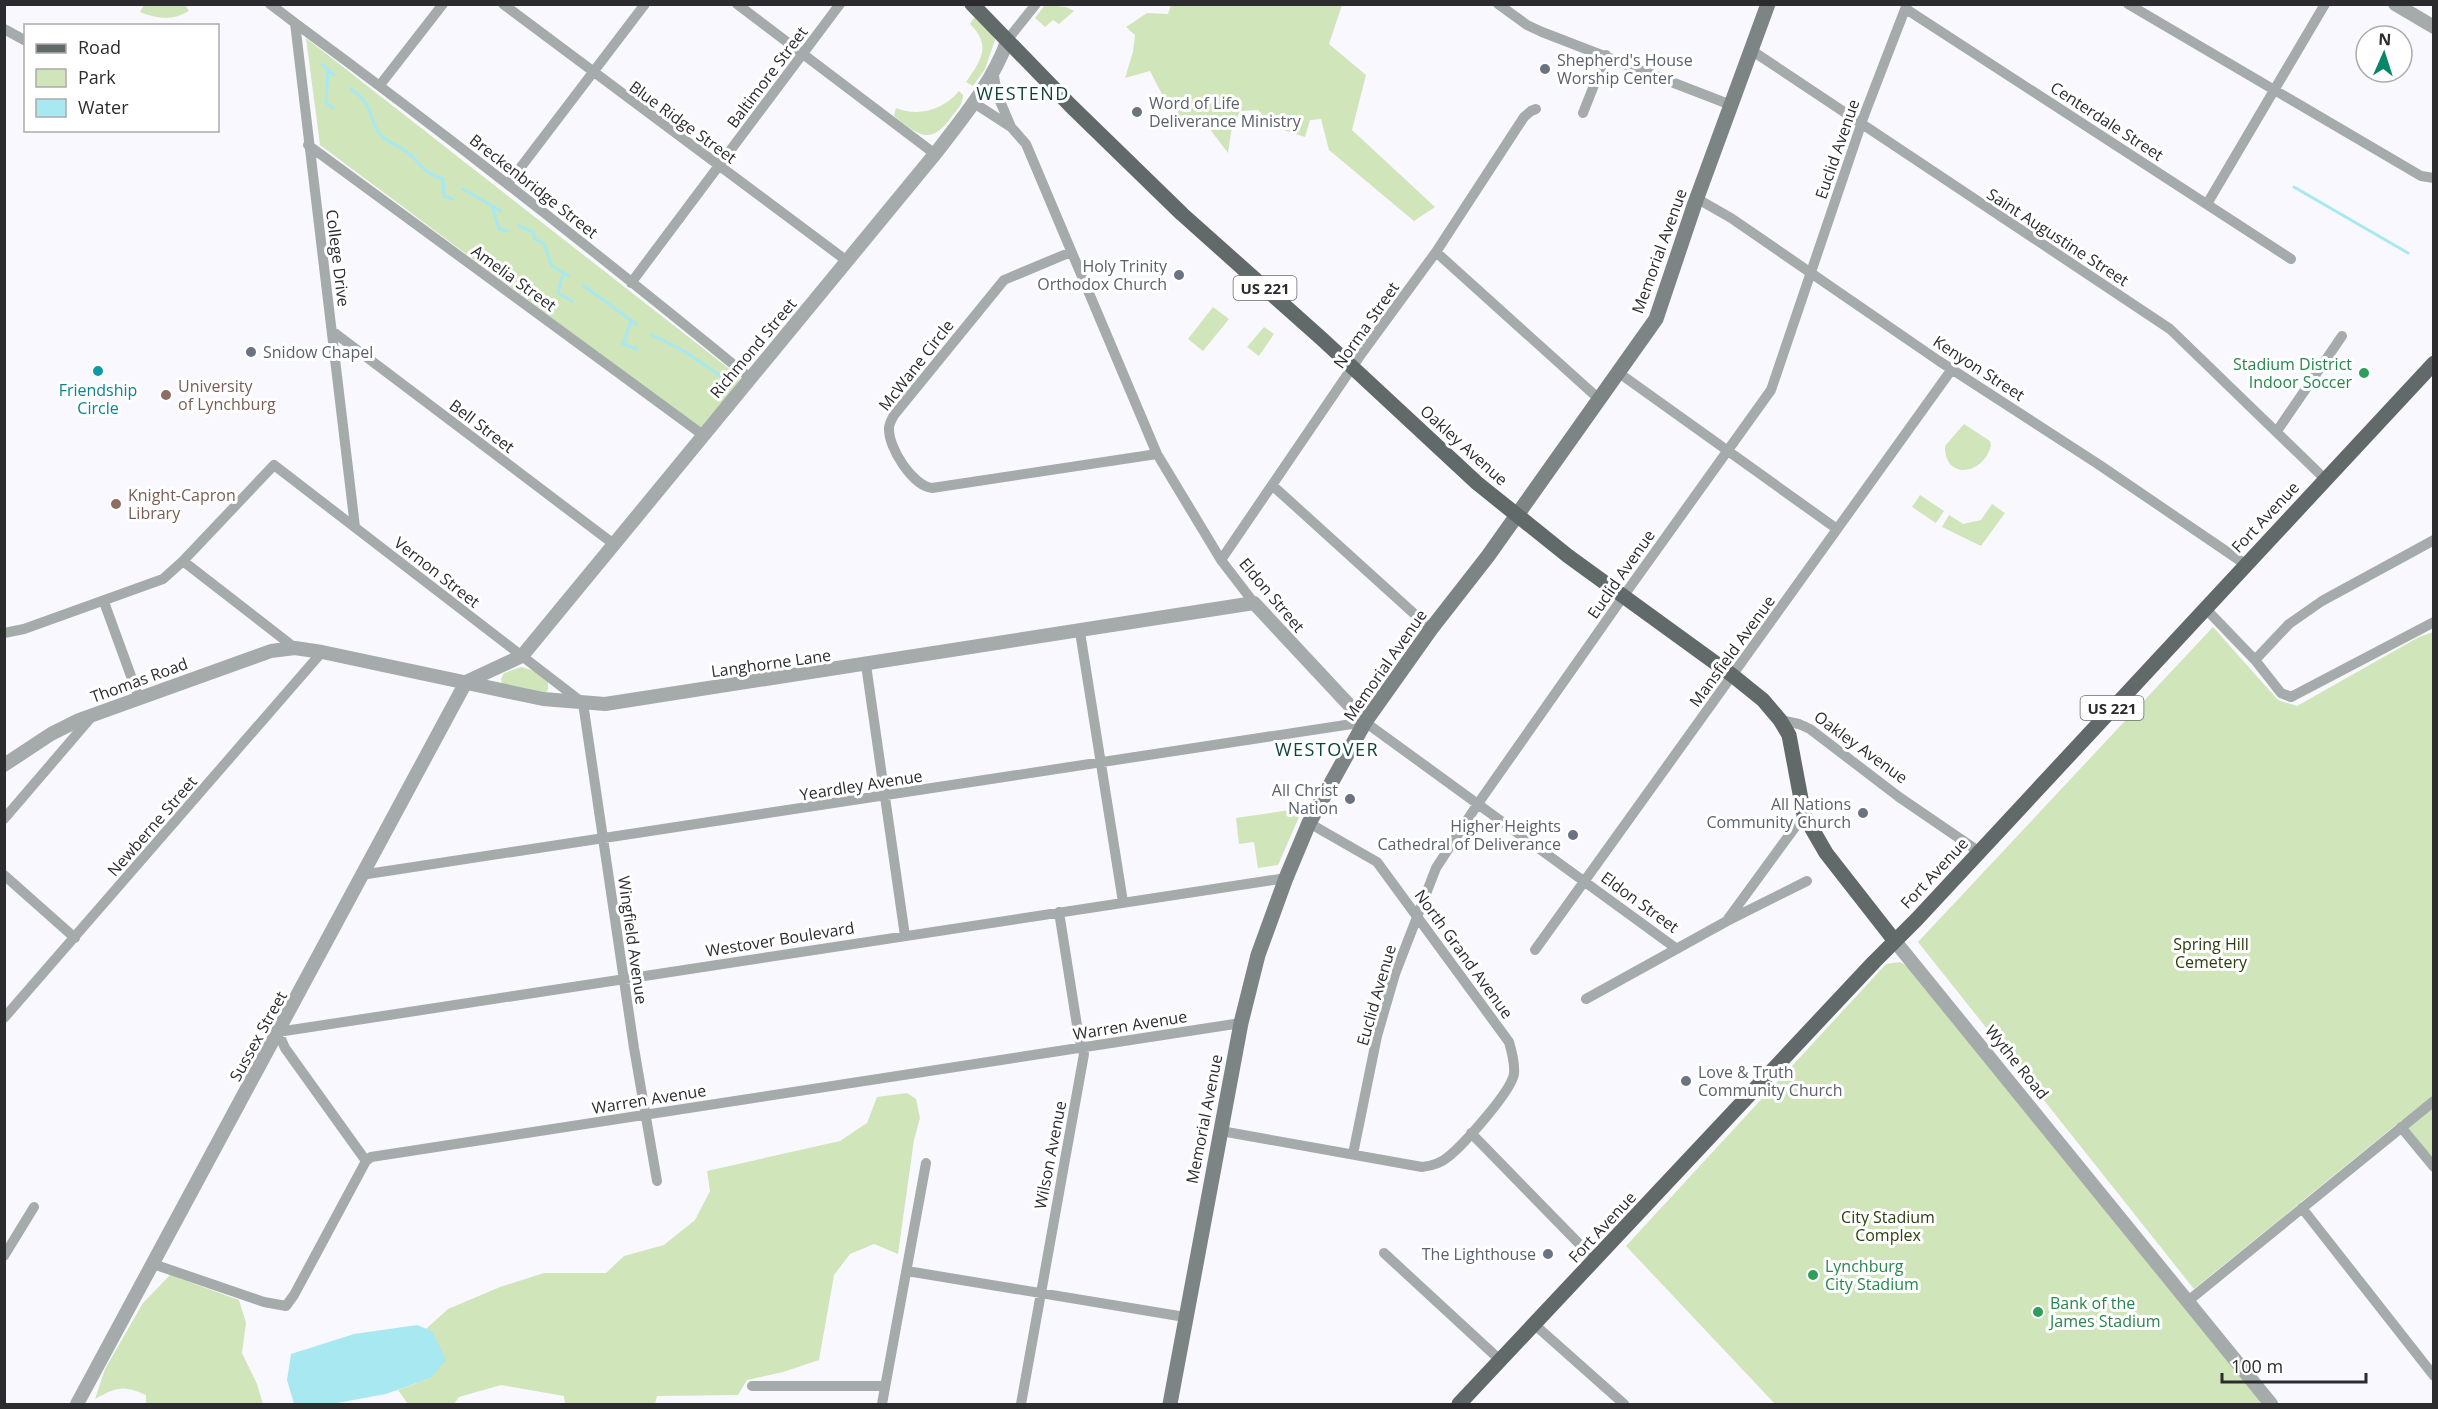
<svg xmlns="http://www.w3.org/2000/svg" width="2438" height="1409" viewBox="0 0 2438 1409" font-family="'Open Sans',sans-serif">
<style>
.green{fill:#d0e5ba}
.water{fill:#a8e9f1}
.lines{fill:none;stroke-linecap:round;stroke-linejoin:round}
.stream{stroke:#a8e9f1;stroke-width:3}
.minor{stroke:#a5aaaa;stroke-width:10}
.tertiary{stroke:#a5aaaa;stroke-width:14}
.secondary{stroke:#7d8484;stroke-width:15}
.primary{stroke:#616969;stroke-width:15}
.worship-dot{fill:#6b7280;stroke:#fff;stroke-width:2}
.culture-dot{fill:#0f9aa8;stroke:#fff;stroke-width:2}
.leisure-dot{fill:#2e9e5b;stroke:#fff;stroke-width:2}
.education-dot{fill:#8d6e63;stroke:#fff;stroke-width:2}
.labels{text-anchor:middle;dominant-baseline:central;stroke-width:6;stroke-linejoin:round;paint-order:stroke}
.shield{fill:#fff;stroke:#6b6b6d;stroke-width:1.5}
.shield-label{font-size:15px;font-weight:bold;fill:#2c2c2f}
.worship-label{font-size:16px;fill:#5b616d;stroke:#fff;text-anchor:end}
.street-label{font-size:16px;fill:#2c2c2f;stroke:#fff}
.leisure-label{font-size:16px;fill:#27864d;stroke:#fff;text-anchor:start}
.education-label{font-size:16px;fill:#785e54;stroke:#fff;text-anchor:start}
.culture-label{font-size:16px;fill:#0d838f;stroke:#fff}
.park-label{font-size:16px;fill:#2b3e0d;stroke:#fff}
.neighbourhood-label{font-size:18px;letter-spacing:1.5px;fill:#0f4334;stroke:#fff}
</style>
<rect width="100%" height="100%" fill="#f9f8fe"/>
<path class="green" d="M 144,5 L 185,5 L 189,11 C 173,21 157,19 140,12 Z
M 1045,5 L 1066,7 L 1074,11 L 1059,24 L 1053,20 L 1045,27 L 1035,18 Z
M 1171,5 L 1342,5 L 1329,44 L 1366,75 L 1352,130 L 1435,207 L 1414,221 L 1329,150 L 1321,119 L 1310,120 L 1305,137 L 1274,127 L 1258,110 L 1240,111 L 1231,132 L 1228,153 L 1209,128 L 1191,130 L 1183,118 L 1169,108 L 1150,71 L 1125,78 L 1133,52 L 1135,35 L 1126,27 L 1147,13 L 1168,14 Z
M 976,14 L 994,35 L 995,40 L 985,69 L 973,86 L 966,82 C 981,60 992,46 970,24 Z
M 306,38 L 741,378 L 702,430 L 320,145 Z
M 959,91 L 963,95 C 963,104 957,110 952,116 C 931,147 918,135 894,116 L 896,108 C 919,117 943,110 959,91 Z
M 1213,307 L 1229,319 L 1203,351 L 1188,339 Z
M 1264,327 L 1274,334 L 1259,356 L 1247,347 Z
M 1964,424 L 1990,441 L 1991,446 C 1982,477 1944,479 1945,446 Z
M 1920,495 L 1944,511 L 1936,523 L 1912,507 Z
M 1992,504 L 2005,513 L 1981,546 L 1942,527 L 1949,515 L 1963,524 L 1981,520 Z
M 2213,627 L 2278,700 L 2297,706 L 2419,637 L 2433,632 L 2433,1159 L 2402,1120 L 2194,1289 L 1918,942 Z
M 521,667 L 535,671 L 548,681 L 548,690 L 545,693 L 502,684 L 501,679 L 504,673 Z
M 1303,808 L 1278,865 L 1258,868 L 1254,842 L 1239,844 L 1236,818 Z
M 1900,962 L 1912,969 L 2264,1404 L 1775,1404 L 1626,1246 L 1886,964 Z
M 907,1093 L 916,1099 L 920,1118 L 914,1140 L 898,1254 L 874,1244 L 850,1254 L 834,1275 L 819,1360 L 783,1372 L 747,1380 L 738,1395 L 657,1396 L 655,1404 L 565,1404 L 564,1396 L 501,1385 L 459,1397 L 454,1404 L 408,1404 L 398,1390 L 431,1378 L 432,1331 L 426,1329 L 448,1309 L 500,1287 L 544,1273 L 606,1273 L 624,1256 L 664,1245 L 695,1220 L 710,1191 L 707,1171 L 840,1141 L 867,1123 L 877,1097 Z
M 170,1275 L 239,1300 L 246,1323 L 242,1353 L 257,1384 L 263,1404 L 146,1404 L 146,1395 C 122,1385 118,1387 95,1399 L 105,1369 L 143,1303 Z"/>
<path class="water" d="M 417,1325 L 432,1331 L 446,1360 L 431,1378 L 386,1394 L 332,1404 L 294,1404 L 287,1380 L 291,1354 L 354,1334 Z"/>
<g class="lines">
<path class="stream" d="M 322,64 L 334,75
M 328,70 L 326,103 L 333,108
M 351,89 C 376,107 366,115 380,134 C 388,144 399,145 407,152 C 422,164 423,173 443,179 L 444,196 L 453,199
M 2294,187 L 2408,253
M 463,189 L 501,211
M 493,208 L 499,229 L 508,231
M 519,226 L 533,232 L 535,239 L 544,244 L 552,266 L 569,276
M 563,273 L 558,293 L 572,301
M 583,285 L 636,324
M 631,321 L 623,344 L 637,349
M 652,335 L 684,351 L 722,377"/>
<path class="minor" d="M 270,4 L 295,23 L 355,527
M 503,4 L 847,261
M 737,4 L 935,154
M 1498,4 L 1527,25 L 1542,32 L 1731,105
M 2128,4 L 2421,176 L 2434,178
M 1906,9 L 2291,259
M 295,23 C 450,137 601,256 750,378
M 4,29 L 26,41
M 1008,39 L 1036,4
M 1751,50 L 2170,329 L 2325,479
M 993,70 L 997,94 L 1011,127
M 380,85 L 443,4
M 974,103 L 1011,127 L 1026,144 L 1157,454 L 1221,560 L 1254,603
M 1583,113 L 1606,55
M 308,145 L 703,435
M 508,184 L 645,4
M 1696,198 L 1731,218 L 1939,361 L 2098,464 L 2245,564
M 2207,204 L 2325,4
M 1071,252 L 1004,280 L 894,415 C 892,419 889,424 889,428 C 888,448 913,486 932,488 L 1157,454
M 1436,252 L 1599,399
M 631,283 L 840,4
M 332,331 L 615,545
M 1619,373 L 1837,529
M 2277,431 L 2342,336
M 1272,485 L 1431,629
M 1221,560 L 1362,353 L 1436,252 L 1524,117 L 1531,111 L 1536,109
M 183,561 L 295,648
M 104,602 L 139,698
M 2205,608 L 2255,660 L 2281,693 L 2291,697 L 2434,622
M 1080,632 L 1123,902
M 4,633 L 24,629 L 163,579 L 183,561 L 274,465 L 583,703 L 634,1048 L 657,1181
M 2255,660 L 2289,624 L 2322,601 L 2434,540
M 866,665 L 905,936
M 1780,720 L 1799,724 L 1810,729 L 1899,797 L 1978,851
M 4,819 L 94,714
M 4,875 L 75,938
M 361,875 L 1365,722 L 1677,949
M 1728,919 L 1804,815
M 1535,950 L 1952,369
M 1586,999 L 1727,921 L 1807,881
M 4,1018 L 322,652
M 2401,1127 L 2434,1167
M 1221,1131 L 1422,1167 C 1431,1166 1441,1163 1448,1157 C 1463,1145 1511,1092 1514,1074 C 1515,1063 1512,1052 1509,1042 L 1377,862 L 1309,823
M 1471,1133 L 1595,1260
M 1353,1154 L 1377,1036 L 1395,974 L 1436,868 L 1477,805 L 1630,587 L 1771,390 L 1865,113 L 1907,4
M 366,1161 L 285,1048 L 278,1032 L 1286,878
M 2302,1208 L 2434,1376
M 1384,1253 L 1500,1360
M 4,1256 L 34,1207
M 153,1264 L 264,1302 L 286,1306 L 294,1295 L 366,1161 L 371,1157 L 1241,1023
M 907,1271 L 1185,1317
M 2188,1301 L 2434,1101
M 1535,1325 L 1624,1404
M 752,1386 L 885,1386
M 882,1404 L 926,1163
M 1021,1404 L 1084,1054 L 1079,1038 L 1059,912"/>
<path class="tertiary" d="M 2395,4 L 2434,27
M 466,682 L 522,656 L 935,154 C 962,119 993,82 1008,39
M 4,765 L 51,734 L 79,720 L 271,651 L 295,648 L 322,652 L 543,699 L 605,704 L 1254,603 L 1365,722
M 1894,940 L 2271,1404
M 77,1404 L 466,682"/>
<path class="secondary" d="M 1170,1404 L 1241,1023 L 1258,955 L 1286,878 L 1309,823 L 1365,722 L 1431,629 L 1488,556 L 1656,319 L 1695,203 L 1768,4"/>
<path class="primary" d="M 972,4 L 1071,106 L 1182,214 L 1322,339 L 1477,483 L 1568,556 L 1732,675 L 1763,700 L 1780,720 L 1789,735 L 1804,815 L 1826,853 L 1894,940
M 1459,1404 L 1874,962 L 1917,919 L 2434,363"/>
</g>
<g class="worship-dot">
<circle cx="1545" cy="69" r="6"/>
<circle cx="1137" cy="112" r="6"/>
<circle cx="1179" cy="275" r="6"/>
<circle cx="251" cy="352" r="6"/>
<circle cx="1350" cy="799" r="6"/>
<circle cx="1863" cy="813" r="6"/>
<circle cx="1573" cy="835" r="6"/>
<circle cx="1686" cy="1081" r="6"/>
<circle cx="1548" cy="1254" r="6"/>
</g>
<circle class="culture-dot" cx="98" cy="371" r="6"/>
<g class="leisure-dot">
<circle cx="2364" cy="373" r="6"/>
<circle cx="1813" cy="1275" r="6"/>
<circle cx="2038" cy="1312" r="6"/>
</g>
<g class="education-dot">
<circle cx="166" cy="395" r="6"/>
<circle cx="116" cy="504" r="6"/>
</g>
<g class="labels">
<g class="shield">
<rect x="1233.5" y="276" width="63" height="24" rx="4.5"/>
<rect x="2080.5" y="696" width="63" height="24" rx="4.5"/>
</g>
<g class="shield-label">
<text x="1265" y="288">US 221</text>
<text x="2112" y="708">US 221</text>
</g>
<g class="worship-label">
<text x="1557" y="60" text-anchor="start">Shepherd's House<tspan x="1557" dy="18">Worship Center</tspan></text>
<text x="1149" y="103" text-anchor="start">Word of Life<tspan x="1149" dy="18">Deliverance Ministry</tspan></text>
<text x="1167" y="266">Holy Trinity<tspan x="1167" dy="18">Orthodox Church</tspan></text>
<text x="263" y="352" text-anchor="start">Snidow Chapel</text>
<text x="1338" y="790">All Christ<tspan x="1338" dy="18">Nation</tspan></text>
<text x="1851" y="804">All Nations<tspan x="1851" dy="18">Community Church</tspan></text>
<text x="1561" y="826">Higher Heights<tspan x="1561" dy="18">Cathedral of Deliverance</tspan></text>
<text x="1698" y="1072" text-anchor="start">Love &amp; Truth<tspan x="1698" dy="18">Community Church</tspan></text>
<text x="1536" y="1254">The Lighthouse</text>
</g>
<g class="street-label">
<text transform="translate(767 77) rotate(-53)">Baltimore Street</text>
<text transform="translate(2107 121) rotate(33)">Centerdale Street</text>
<text transform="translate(683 122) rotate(36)">Blue Ridge Street</text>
<text transform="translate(1837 149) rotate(-71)">Euclid Avenue</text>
<text transform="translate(534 186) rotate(38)">Breckenbridge Street</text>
<text transform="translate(2058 237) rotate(33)">Saint Augustine Street</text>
<text transform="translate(1659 251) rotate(-70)">Memorial Avenue</text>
<text transform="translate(338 258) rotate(83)">College Drive</text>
<text transform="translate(514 278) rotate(36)">Amelia Street</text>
<text transform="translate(1366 325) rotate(-55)">Norma Street</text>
<text transform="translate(753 348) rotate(-50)">Richmond Street</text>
<text transform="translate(916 365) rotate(-52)">McWane Circle</text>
<text transform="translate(1979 368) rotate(33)">Kenyon Street</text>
<text transform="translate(482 426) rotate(37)">Bell Street</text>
<text transform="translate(1464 445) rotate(42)">Oakley Avenue</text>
<text transform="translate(2265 517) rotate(-47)">Fort Avenue</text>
<text transform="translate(437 572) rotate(38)">Vernon Street</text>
<text transform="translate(1621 574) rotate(-55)">Euclid Avenue</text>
<text transform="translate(1272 595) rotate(50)">Eldon Street</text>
<text transform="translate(1732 651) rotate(-54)">Mansfield Avenue</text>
<text transform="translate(771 663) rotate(-8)">Langhorne Lane</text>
<text transform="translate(1385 665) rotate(-55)">Memorial Avenue</text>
<text transform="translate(139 680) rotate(-20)">Thomas Road</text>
<text transform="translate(1861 747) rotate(36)">Oakley Avenue</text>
<text transform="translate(861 785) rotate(-9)">Yeardley Avenue</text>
<text transform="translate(152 826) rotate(-49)">Newberne Street</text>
<text transform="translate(1934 873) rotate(-47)">Fort Avenue</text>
<text transform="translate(1640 902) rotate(36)">Eldon Street</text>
<text transform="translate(780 939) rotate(-9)">Westover Boulevard</text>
<text transform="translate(633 940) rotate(82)">Wingfield Avenue</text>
<text transform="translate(1464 954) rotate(54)">North Grand Avenue</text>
<text transform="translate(1376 995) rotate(-74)">Euclid Avenue</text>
<text transform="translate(1130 1025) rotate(-9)">Warren Avenue</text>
<text transform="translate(258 1036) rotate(-61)">Sussex Street</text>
<text transform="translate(2017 1062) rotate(51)">Wythe Road</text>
<text transform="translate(649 1099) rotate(-9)">Warren Avenue</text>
<text transform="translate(1204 1119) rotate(-79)">Memorial Avenue</text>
<text transform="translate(1050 1155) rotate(-79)">Wilson Avenue</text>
<text transform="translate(1602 1227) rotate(-47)">Fort Avenue</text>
</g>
<g class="leisure-label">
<text x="2352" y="364" text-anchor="end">Stadium District<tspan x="2352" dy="18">Indoor Soccer</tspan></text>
<text x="1825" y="1266">Lynchburg<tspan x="1825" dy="18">City Stadium</tspan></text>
<text x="2050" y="1303">Bank of the<tspan x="2050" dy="18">James Stadium</tspan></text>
</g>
<g class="education-label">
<text x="178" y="386">University<tspan x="178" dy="18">of Lynchburg</tspan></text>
<text x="128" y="495">Knight-Capron<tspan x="128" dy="18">Library</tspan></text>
</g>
<g class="culture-label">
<text x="98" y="390">Friendship<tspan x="98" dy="18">Circle</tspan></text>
</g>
<g class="park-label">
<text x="2211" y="944">Spring Hill<tspan x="2211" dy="18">Cemetery</tspan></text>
<text x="1888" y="1217">City Stadium<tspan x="1888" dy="18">Complex</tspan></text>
</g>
<g class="neighbourhood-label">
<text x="1023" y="93">WESTEND</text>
<text x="1327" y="749">WESTOVER</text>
</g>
</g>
<rect width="2438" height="1409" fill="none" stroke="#2c2c2f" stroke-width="12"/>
<rect x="24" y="24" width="195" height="108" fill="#ffffff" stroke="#ababac" stroke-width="1.5"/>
<rect x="36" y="44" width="30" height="9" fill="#616969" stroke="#ababac" stroke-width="1.5"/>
<text x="78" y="54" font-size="18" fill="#2c2c2f">Road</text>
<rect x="36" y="69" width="30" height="18" fill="#d0e5ba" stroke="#ababac" stroke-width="1.5"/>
<text x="78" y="84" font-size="18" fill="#2c2c2f">Park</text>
<rect x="36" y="99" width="30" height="18" fill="#a8e9f1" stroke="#ababac" stroke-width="1.5"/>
<text x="78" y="114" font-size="18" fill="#2c2c2f">Water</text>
<g transform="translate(2384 54) rotate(3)"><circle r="28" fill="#ffffff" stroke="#ababac" stroke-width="1.5"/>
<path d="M0-4.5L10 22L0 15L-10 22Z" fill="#088668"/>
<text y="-9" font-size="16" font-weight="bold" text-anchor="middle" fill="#2c2c2f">N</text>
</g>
<path d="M2222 1373v9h144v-9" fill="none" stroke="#2c2c2f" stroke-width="3"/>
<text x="2231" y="1373" font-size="18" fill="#2c2c2f" stroke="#ffffff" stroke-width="4.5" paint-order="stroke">100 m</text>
</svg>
